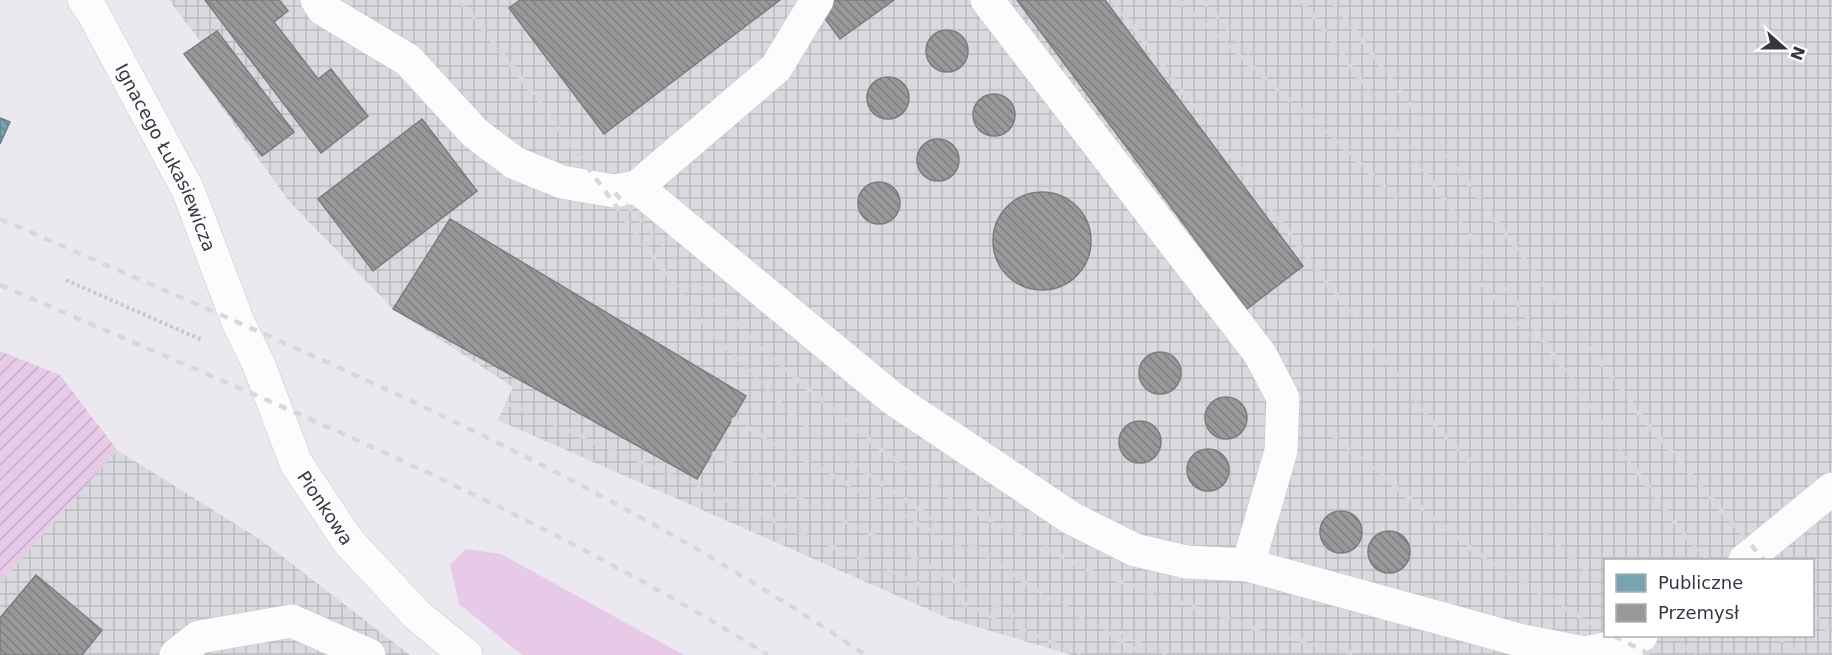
<svg xmlns="http://www.w3.org/2000/svg" width="1832" height="655" viewBox="0 0 1832 655" font-family="'DejaVu Sans',sans-serif">
<style>
.industrial{fill:url(#industrial-grid);fill-rule:evenodd}
.grass{fill:#e7cae7}
.garden{fill:url(#garden-furrows)}
.public{fill:url(#public-back-hatch);stroke:#64848f;stroke-width:1.5}
.industry{fill:url(#industry-back-hatch);stroke:#7c7b80;stroke-width:1.5}
.lines{fill:none;stroke-linecap:round;stroke-linejoin:round}
.minor-casing{stroke:#c8c6cd;stroke-width:34}
.path{stroke:#c9c7cd;stroke-width:4;stroke-dasharray:3 3;stroke-linecap:butt}
.minor{stroke:#fcfcfd;stroke-width:33}
.rail{stroke:#d8d8d9;stroke-width:4.5;stroke-dasharray:8 8;stroke-linecap:butt}
.labels{text-anchor:middle;dominant-baseline:central;stroke-width:6;stroke-linejoin:round;paint-order:stroke}
.street-label{font-size:18px;fill:#393644;stroke:#fff}
</style>
<defs>
<pattern id="industrial-grid" width="8" height="8" patternUnits="userSpaceOnUse" patternTransform="scale(1.5)"><rect width="8" height="8" fill="#dad9e0"/><path d="M0 4h8M4 0v8" fill="none" stroke="#bcbbc1"/></pattern>
<pattern id="garden-furrows" width="10" height="10" patternUnits="userSpaceOnUse" patternTransform="scale(1.5)"><rect width="10" height="10" fill="#e7cae7"/><path d="M-1 1l2-2M0 10L10 0M9 11l2-2" fill="none" stroke="#c7aec7"/></pattern>
<pattern id="public-back-hatch" width="6" height="6" patternUnits="userSpaceOnUse" patternTransform="scale(1.5)"><rect width="6" height="6" fill="#76a5af"/><path d="M-1 5l2 2M0 0l6 6M5-1l2 2" fill="none" stroke="#628790"/></pattern>
<pattern id="industry-back-hatch" width="6" height="6" patternUnits="userSpaceOnUse" patternTransform="scale(1.5)"><rect width="6" height="6" fill="#999"/><path d="M-1 5l2 2M0 0l6 6M5-1l2 2" fill="none" stroke="#7e7e7e"/></pattern>
</defs>
<rect width="100%" height="100%" fill="#ebe9ef"/>
<path class="industrial" d="M 169,0 L 1832,0 L 1832,655 L 1072,655 L 950,619 L 498,420 L 513,387 L 393,309 L 288,200 L 187,59 L 204,46 ZM 1606,560 L 1812,560 L 1812,636 L 1606,636 Z
M 117,450 L 261,540 L 410,655 L 0,655 L 0,583 Z"/>
<path class="grass" d="M 466,549 L 501,554 L 684,655 L 522,655 L 459,604 L 450,565 Z"/>
<path class="garden" d="M 0,351 L 60,375 L 117,450 L 0,583 Z"/>
<path class="public" d="M 0,118 L 10,122 L 0,144 Z"/>
<path class="industry" d="M 205,0 L 279,0 L 288,11 L 274,22 L 318,79 L 331,69 L 368,116 L 321,153 Z
M 520,0 L 780,0 L 604,134 L 509,8 Z
M 836,0 L 894,0 L 840,39 L 820,12 Z
M 1017,0 L 1105,0 L 1303,266 L 1247,309 Z
M926 51a21 21 0 1 1 42 0a21 21 0 1 1-42 0Z
M 217,31 L 294,132 L 262,156 L 184,54 Z
M867 98a21 21 0 1 1 42 0a21 21 0 1 1-42 0Z
M973 115a21 21 0 1 1 42 0a21 21 0 1 1-42 0Z
M 422,119 L 477,191 L 373,271 L 318,199 Z
M917 160a21 21 0 1 1 42 0a21 21 0 1 1-42 0Z
M858 203a21 21 0 1 1 42 0a21 21 0 1 1-42 0Z
M993 241a49 49 0 1 1 98 0a49 49 0 1 1-98 0Z
M 450,219 L 746,396 L 697,479 L 393,309 Z
M1139 373a21 21 0 1 1 42 0a21 21 0 1 1-42 0Z
M1205 418a21 21 0 1 1 42 0a21 21 0 1 1-42 0Z
M1119 442a21 21 0 1 1 42 0a21 21 0 1 1-42 0Z
M1187 470a21 21 0 1 1 42 0a21 21 0 1 1-42 0Z
M1320 532a21 21 0 1 1 42 0a21 21 0 1 1-42 0Z
M1368 552a21 21 0 1 1 42 0a21 21 0 1 1-42 0Z
M 36,575 L 102,630 L 82,655 L 0,655 L 0,618 Z"/>
<g class="lines">
<g class="minor-casing">
<g id="minor">
<path id="s1" d="M 84,0 L 92,11 L 188,190 L 238,322 L 259,365 L 296,463 L 348,541 L 417,615 L 466,655"/>
<path d="M 317,0 L 323,9 L 408,60 L 475,133 L 515,163 L 562,182 L 614,191 L 637,187 L 892,398 L 1071,518 L 1135,550 L 1186,562 L 1248,565 L 1523,641 L 1585,653 L 1629,644 L 1641,636"/>
<path d="M 987,0 L 1260,354 L 1283,398 L 1281,451 L 1248,565"/>
<path d="M 637,187 L 776,68 L 817,0"/>
<path d="M 1745,560 L 1832,489"/>
<path d="M 176,655 L 199,637 L 292,621 L 369,655"/>
</g>
</g>
<path class="path" d="M 66,280 L 202,340"/>
<use href="#minor" class="minor"/>
<path class="rail" d="M 460,0 L 533,93 L 666,274 L 708,329 L 781,405 L 846,459 L 1029,585 L 1144,655
M 1113,0 L 1437,428 L 1523,516 L 1606,587
M 1177,0 L 1339,144 L 1452,249 L 1544,355
M 1202,0 L 1253,57
M 1301,0 L 1338,48 L 1614,441 L 1689,541 L 1706,560
M 1332,0 L 1641,416 L 1764,560
M 615,193 L 763,351 L 883,451 L 962,505 L 1088,570 L 1259,630 L 1360,655
M 0,219 C 297,348 597,471 865,655
M 0,285 C 261,398 526,504 768,655
M 506,403 L 1080,655
M 732,419 L 961,548
M 1331,434 L 1474,551 L 1559,605 L 1606,631
M 712,453 L 903,551 L 1025,623
M 1812,614 L 1832,635
M 1120,632 L 1166,655
M 1614,636 L 1651,655
M 1668,636 L 1696,655
M 1778,636 L 1799,655"/>
</g>
<g class="labels">
<g class="street-label">
<text stroke="none"><textPath href="#s1" startOffset="178">Ignacego Łukasiewicza</textPath></text>
<text stroke="none"><textPath href="#s1" startOffset="564">Pionkowa</textPath></text>
</g>
</g>
<rect x="1604" y="559" width="210" height="78" fill="#ffffff" stroke="#b0afb4" stroke-width="1.5"/>
<rect x="1616" y="574" width="30" height="18" fill="#76a5af" stroke="#b0afb4" stroke-width="1.5"/>
<text x="1658" y="589" font-size="18" fill="#393644">Publiczne</text>
<rect x="1616" y="604" width="30" height="18" fill="#999999" stroke="#b0afb4" stroke-width="1.5"/>
<text x="1658" y="619" font-size="18" fill="#393644">Przemysł</text>
<g transform="translate(1784 48) rotate(111)" stroke="#ffffff" stroke-width="4.5" paint-order="stroke">
<path d="M0-4.5L10 22L0 15L-10 22Z" fill="#393644"/>
<text y="-9" font-size="16" font-weight="bold" text-anchor="middle" fill="#393644">N</text>
</g>
</svg>
